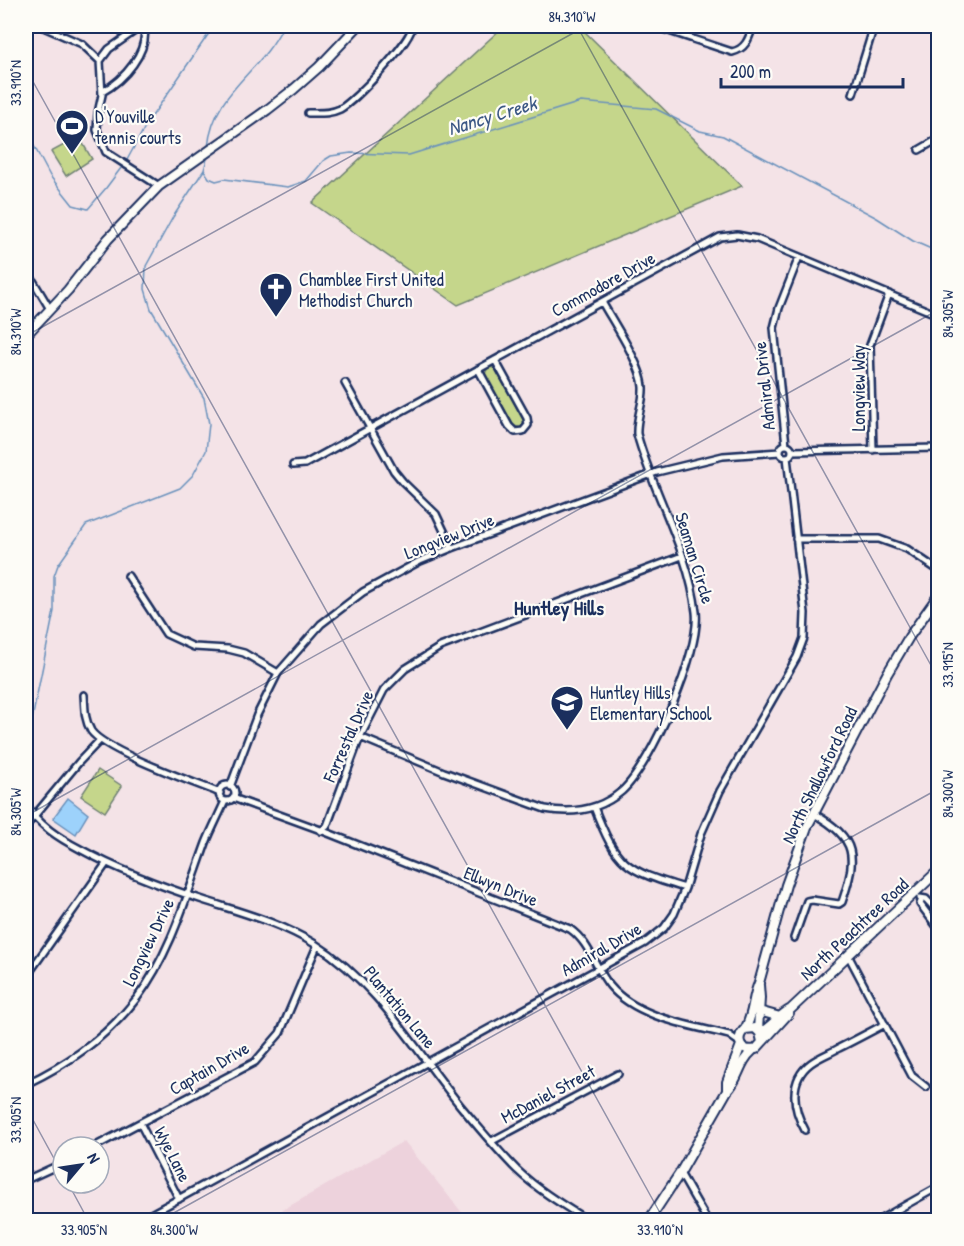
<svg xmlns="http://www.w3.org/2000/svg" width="964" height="1246" viewBox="0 0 964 1246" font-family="'Patrick Hand',sans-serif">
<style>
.built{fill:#edd2dc}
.green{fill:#c5d68b;stroke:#708274;stroke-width:1.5}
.water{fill:#9dd2fb;stroke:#6991bc;stroke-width:1.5}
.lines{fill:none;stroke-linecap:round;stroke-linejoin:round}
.stream{stroke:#6991bc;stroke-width:1.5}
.street-casing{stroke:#1b2f5e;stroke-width:10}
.secondary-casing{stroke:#1b2f5e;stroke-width:12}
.street{stroke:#fdfcf7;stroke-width:5}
.secondary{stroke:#fdfcf7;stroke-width:8}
.ticks{fill:none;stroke:#1b2f5e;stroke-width:1.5;stroke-opacity:0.45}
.labels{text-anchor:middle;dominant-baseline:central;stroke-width:4.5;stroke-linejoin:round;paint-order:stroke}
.poi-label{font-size:18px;fill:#1b2f5e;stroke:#fdfcf7;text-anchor:start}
.street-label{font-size:18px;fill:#1b2f5e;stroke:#fdfcf7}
.water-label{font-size:20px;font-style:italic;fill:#3c5885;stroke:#fdfcf7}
.neighbourhood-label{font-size:20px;font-weight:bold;fill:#1b2f5e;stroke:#fdfcf7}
.neatline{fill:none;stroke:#1b2f5e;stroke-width:2}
.ticks-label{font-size:15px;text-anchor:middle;fill:#1b2f5e}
</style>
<rect width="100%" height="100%" fill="#f4e3e7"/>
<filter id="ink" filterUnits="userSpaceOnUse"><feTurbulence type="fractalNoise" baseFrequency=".0167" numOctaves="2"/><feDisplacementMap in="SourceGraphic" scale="12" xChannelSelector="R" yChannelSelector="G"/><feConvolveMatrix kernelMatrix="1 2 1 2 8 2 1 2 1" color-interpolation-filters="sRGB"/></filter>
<g filter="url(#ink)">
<path class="built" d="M 404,1141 L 468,1220 L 265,1220 L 337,1179 Z"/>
<path class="green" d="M 504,26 L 579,26 L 742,186 L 458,305 L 312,203 Z
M 79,137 L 92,159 L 66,176 L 51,152 Z
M 488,367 L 495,368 L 524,421 L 521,428 L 514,426 L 485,374 Z
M 98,770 L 122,786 L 105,812 L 81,796 Z"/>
<path class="water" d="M 68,798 L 88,814 L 76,834 L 53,818 Z"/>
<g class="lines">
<path class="stream" d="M 26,131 L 50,176 L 73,205 L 88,209 L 106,188 L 127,160 L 146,125 L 214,26
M 208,147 C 214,89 261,73 283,26
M 204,170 L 209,178 L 216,181 L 224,179 L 288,187 L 306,181 L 323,161 L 331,156 L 351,153 L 409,155 L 581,102 L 656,109 L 700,131 L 723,136 L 877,218 L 913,241 L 938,252
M 26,749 L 54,611 L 54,576 L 58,565 L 86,525 L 180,488 L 193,475 L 206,451 L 209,424 L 204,398 L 151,309 L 145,289 L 146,266 L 173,217 L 204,170 L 208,155"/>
<g class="street-casing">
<path id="street" d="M 41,26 L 82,44 L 100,61
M 142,26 L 109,49 L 100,61 L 102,95 L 98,113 L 97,130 L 106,152 L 159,186
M 654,26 L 732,52 C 746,49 749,38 753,26
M 102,92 C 124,80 149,52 144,26
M 853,94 L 874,26
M 308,113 C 319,113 330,114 340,109 C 355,101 412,41 412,26
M 919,150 L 938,139
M 26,269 L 50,309
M 478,369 L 509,426 L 515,432 L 523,431 L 528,425 L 527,418 L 495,360
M 345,383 L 394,471 L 403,482 L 436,514 L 452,548
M780 451a6 6 0 1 1 12 0a6 6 0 1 1-12 0Z
M 786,445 L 774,328 L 779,308 L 799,257
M 873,450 L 870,345 L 889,294
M 793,451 L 938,448
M 293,465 L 305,464 L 720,237 L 737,235 L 757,239 L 938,315
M 796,539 L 879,539 L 907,549 L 938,570
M 128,576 L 166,634 L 194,647 L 228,649 L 244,653 L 278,673
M 84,695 C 85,708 84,719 91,731 C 105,751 193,782 220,793
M 360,737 L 444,772 L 545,809 C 573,814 600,810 622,791 C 651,765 701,651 696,612 C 689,550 653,494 637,434 C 636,417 644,403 643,387 C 642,365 613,322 602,302
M219 793a8 8 0 1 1 16 0a8 8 0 1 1-16 0Z
M 230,787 L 257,715 L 278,673 L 321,624 L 363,592 L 420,561 L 452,548 L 657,472 L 723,456 L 780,452
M 233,798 L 318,829 L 570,929 C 590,943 595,968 610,986 C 637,1018 690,1025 729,1035 L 739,1042
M 26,804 C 38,825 59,838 80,849 C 120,871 163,887 206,901 C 243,913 281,923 315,944 C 378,983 417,1053 463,1109 C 480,1129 498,1151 517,1170 C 538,1190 563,1205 587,1220
M 594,807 C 617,866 625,870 685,888
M 26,826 L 79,762 L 100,740
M 321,831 L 327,826 L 360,737 L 384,690 L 405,669 L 440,647 L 682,556
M 920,898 L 926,899 L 938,912
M 922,899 L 920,904 L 938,928
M 794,938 L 807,901 L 812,900 L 839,904 L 842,902 C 857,858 858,838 814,814
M 848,955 L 912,1076 L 926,1087
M 26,977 L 106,864
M 26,1084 C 68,1064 108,1036 137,998 C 171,953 187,895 206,843 C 212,828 219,815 225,801
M 140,1123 L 179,1199
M 805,1130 C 793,1109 788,1080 811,1063 C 819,1057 830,1053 839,1048 C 855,1040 870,1032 885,1024
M 492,1141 L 618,1074
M 94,1147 L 255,1062 L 280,1033 L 317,946
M 680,1173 L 707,1220
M 26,1180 L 63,1163
M 140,1220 L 645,943 L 664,928 L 674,914 L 685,888 L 701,834 L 720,791 L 797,657 L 804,638 L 805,613 L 787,457
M 879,1220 L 938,1187"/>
</g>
<g class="secondary-casing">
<path id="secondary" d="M 26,335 L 68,290 L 108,239 L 159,186 L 267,110 L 294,89 L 319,67 L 358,26
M 759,1011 L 780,1017
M 745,1029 C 754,1014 752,998 759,983 L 786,885 L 807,827 L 887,674 L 909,637 L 938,596
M 758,1030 L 760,998 L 759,985
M 760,1033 C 772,1026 779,1015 791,1009 L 938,871
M 762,1042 L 760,1033 L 755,1028 L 745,1029 C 734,1039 741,1053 756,1049 L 789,1013
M 727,1091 L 727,1082 L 741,1045
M 649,1220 L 680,1173 L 727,1091 C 740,1078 738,1063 753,1050"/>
</g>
<use href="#street" class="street"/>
<use href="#secondary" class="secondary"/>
</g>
</g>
<path class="ticks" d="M 577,26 L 938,678M 26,69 L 664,1220M 26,336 L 586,26M 26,816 L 938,310M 26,1107 L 63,1175M 68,1183 L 88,1220M 161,1220 L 938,789"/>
<defs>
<g id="stadium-pin" transform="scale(1.725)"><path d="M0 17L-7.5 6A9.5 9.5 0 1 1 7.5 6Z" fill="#1b2f5e" stroke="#fdfcf7"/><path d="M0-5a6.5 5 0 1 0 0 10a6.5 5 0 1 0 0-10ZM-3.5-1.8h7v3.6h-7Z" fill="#fff"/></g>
<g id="church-pin" transform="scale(1.725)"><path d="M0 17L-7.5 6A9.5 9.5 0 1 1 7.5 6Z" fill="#1b2f5e" stroke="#fdfcf7"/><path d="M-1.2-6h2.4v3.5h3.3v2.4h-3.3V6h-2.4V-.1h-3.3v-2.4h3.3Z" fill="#fff"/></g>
<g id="school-pin" transform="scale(1.725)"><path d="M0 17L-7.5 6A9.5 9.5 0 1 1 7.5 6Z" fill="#1b2f5e" stroke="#fdfcf7"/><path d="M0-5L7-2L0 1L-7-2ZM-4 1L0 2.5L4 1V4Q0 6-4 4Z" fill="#fff"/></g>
</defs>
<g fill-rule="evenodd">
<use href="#stadium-pin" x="72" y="126"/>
<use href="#church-pin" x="276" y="289"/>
<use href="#school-pin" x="567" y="702"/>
</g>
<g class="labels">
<g class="poi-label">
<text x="95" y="116">D'Youville<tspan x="95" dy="21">tennis courts</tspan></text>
<text x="299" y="279">Chamblee First United<tspan x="299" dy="21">Methodist Church</tspan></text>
<text x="590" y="692">Huntley Hills<tspan x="590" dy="21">Elementary School</tspan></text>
</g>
<g class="street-label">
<text transform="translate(603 284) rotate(-29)">Commodore Drive</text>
<text transform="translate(764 386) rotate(-96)">Admiral Drive</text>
<text transform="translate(858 388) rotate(-90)">Longview Way</text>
<text transform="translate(449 536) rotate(-22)">Longview Drive</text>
<text transform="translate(695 558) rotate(73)">Seaman Circle</text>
<text transform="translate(348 736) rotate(-66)">Forrestal Drive</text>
<text transform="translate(819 775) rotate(-64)">North Shallowford Road</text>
<text transform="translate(501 886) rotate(22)">Ellwyn Drive</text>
<text transform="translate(854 929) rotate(-43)">North Peachtree Road</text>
<text transform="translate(148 942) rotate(-64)">Longview Drive</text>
<text transform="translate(601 949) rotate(-30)">Admiral Drive</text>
<text transform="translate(400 1007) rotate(50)">Plantation Lane</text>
<text transform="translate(209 1068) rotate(-30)">Captain Drive</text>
<text transform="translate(548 1094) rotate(-28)">McDaniel Street</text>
<text transform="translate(173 1154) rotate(63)">Wye Lane</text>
</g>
<g class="water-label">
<text transform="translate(492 115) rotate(-17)">Nancy Creek</text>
</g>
<g class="neighbourhood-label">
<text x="559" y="607">Huntley Hills</text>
</g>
</g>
<rect width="964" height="1246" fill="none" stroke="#fdfcf7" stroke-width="66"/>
<g transform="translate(81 1165) rotate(61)"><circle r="28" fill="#fdfcf7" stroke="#a3aaba" stroke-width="1.5"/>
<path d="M0-4.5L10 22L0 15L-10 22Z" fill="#1b2f5e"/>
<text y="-9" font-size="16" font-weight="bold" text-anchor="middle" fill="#1b2f5e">N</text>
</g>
<path d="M721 78v9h182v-9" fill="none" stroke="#1b2f5e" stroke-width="3"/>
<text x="730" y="78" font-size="18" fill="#1b2f5e" stroke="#fdfcf7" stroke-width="4.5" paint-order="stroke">200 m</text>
<rect x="33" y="33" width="898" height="1180" class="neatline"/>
<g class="ticks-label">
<text x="572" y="22">84.310°W</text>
<text transform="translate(16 83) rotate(-90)" y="5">33.910°N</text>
<text transform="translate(948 314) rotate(-90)" y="5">84.305°W</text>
<text transform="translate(16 332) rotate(-90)" y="5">84.310°W</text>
<text transform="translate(948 665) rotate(-90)" y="5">33.915°N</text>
<text transform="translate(948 794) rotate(-90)" y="5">84.300°W</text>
<text transform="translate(16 812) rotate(-90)" y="5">84.305°W</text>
<text transform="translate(16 1120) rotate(-90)" y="5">33.905°N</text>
<text x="84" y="1235">33.905°N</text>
<text x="174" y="1235">84.300°W</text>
<text x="660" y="1235">33.910°N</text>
</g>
</svg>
